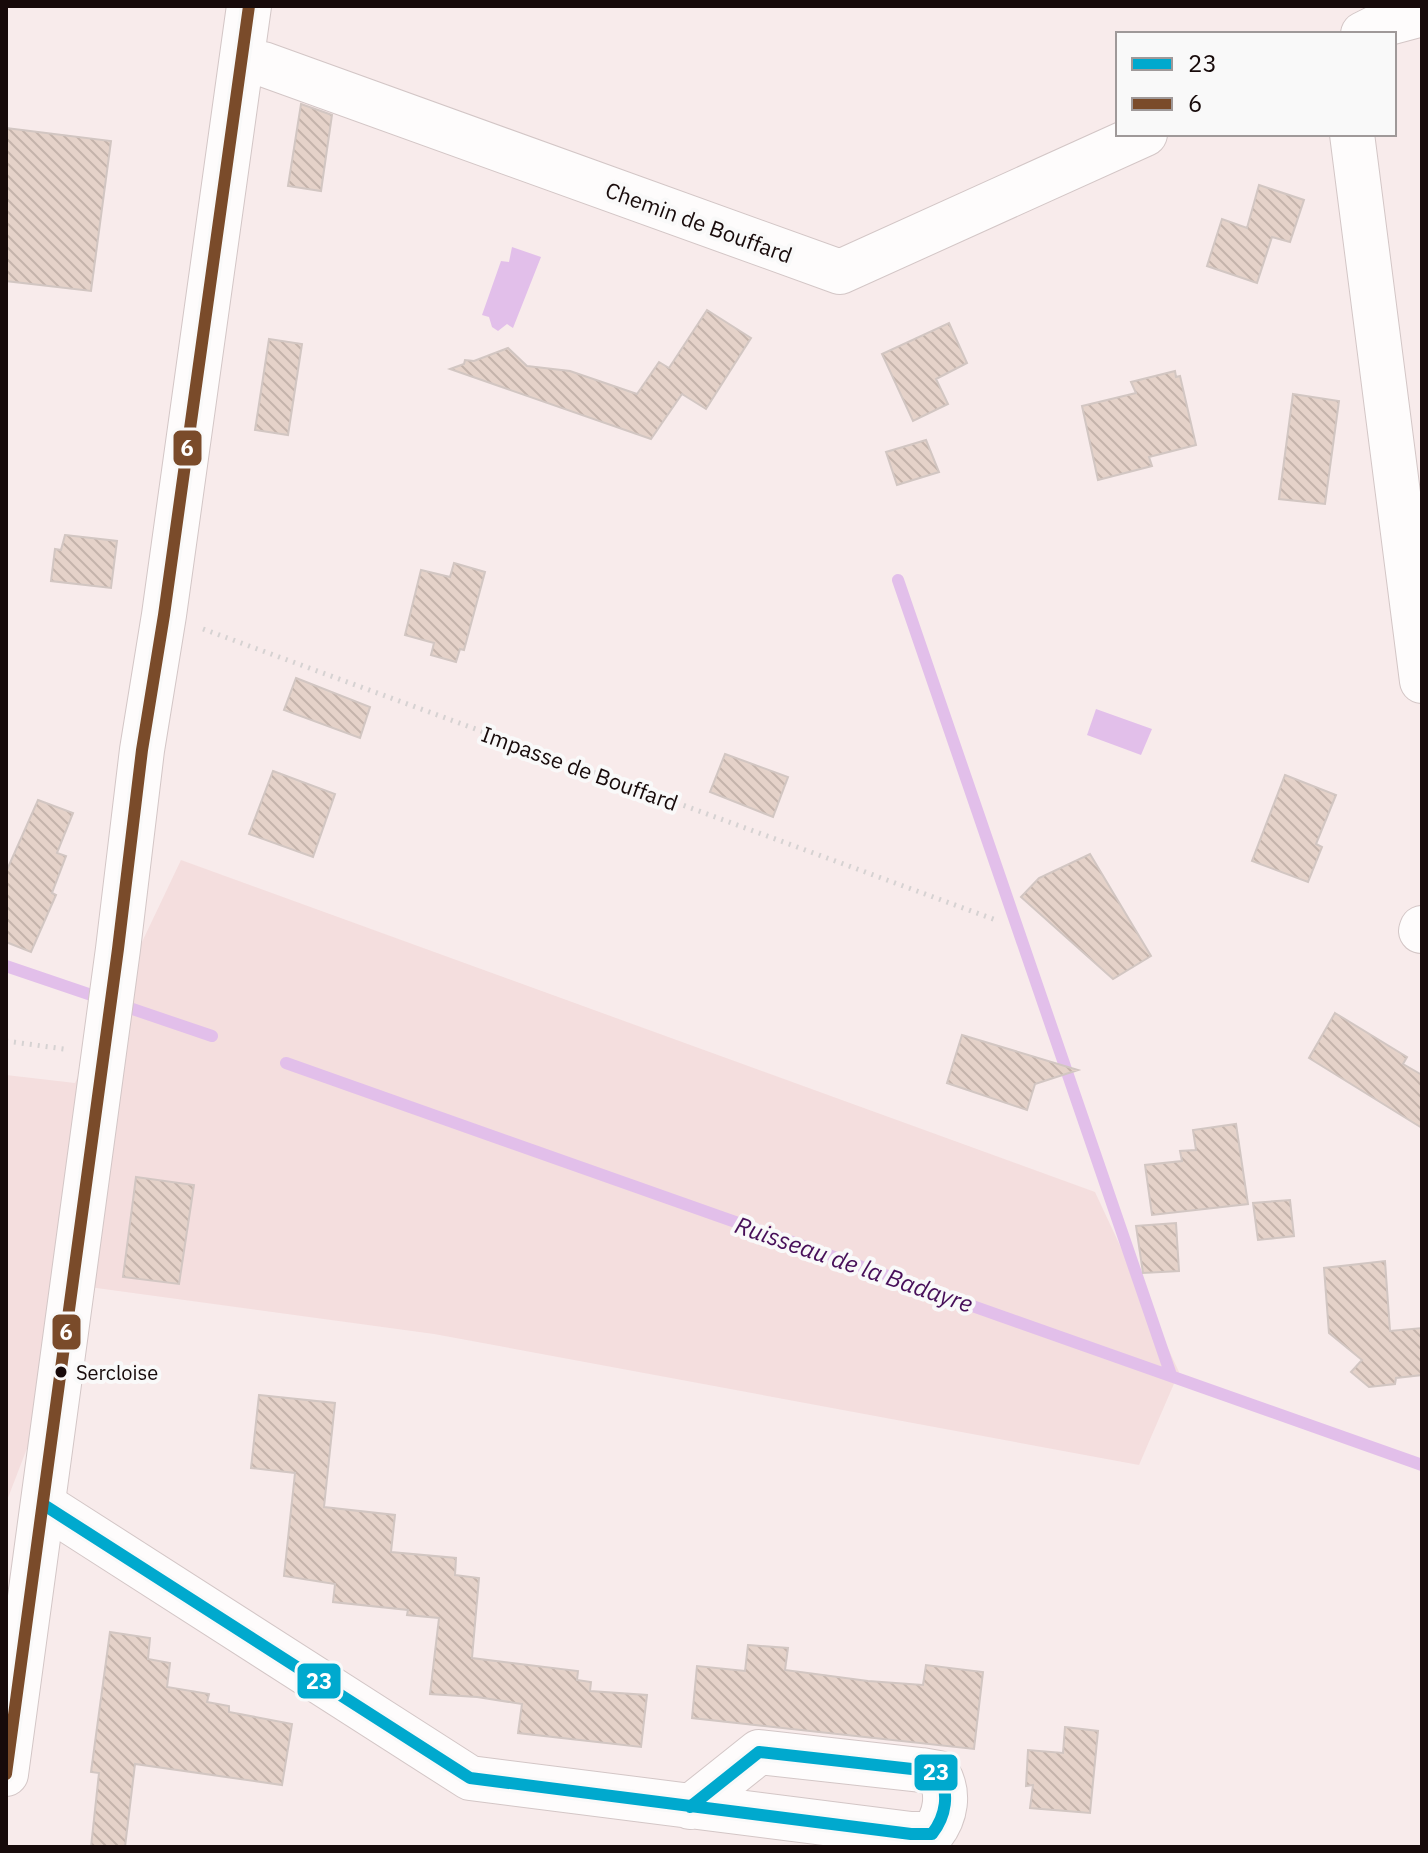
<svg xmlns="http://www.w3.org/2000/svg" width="1428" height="1853" viewBox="0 0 1428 1853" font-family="'IBM Plex Sans',sans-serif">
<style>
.built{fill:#f4dede}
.water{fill:#e2bfea}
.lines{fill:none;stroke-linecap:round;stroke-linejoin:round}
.stream{stroke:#e2bfea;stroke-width:12}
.building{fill:url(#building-back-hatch);stroke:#d2c6c2;stroke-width:2}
.minor-casing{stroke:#d3c6c6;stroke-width:46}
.major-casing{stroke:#d3c6c6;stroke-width:46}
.path{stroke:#d6d2d2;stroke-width:5;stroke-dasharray:2 6;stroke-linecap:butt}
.minor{stroke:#fefcfc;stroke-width:44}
.major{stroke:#fefcfc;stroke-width:44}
.bus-1-casing{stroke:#f9f9f9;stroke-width:18}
.bus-2-casing{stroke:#f9f9f9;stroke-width:18}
.bus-1{stroke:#00a9ce;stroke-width:12}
.bus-2{stroke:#7a4b2a;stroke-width:12}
.bus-dot{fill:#170a0a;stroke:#f9f9f9;stroke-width:3}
.labels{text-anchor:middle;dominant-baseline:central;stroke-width:8;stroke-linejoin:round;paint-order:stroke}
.bus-label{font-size:20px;fill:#170a0a;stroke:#f9f9f9;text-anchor:start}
.street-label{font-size:22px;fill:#170a0a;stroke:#f9f9f9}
.water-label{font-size:24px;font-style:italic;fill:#470f59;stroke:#f9f9f9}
.line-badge{stroke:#f9f9f9;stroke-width:3}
.badge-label{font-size:22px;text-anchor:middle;font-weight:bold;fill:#fff}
</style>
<defs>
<pattern id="building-back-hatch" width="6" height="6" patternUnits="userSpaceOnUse" patternTransform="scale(2)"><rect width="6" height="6" fill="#e5d2c9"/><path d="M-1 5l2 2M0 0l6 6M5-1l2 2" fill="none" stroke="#c4b3ab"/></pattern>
</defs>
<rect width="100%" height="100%" fill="#f8ebeb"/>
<path class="built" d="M 181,860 L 1095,1192 L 1179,1372 L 1139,1465 L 434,1334 L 89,1287 L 6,1503 L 6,1075 L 75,1083 Z"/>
<path class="water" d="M 512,247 L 541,257 L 513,328 L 507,324 L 498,331 L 492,327 L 489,317 L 482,315 L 501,261 L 509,262 Z
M 1096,709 L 1152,729 L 1141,755 L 1087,735 Z"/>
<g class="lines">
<path class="stream" d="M 898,580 L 1171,1375
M 6,966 L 212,1036
M 286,1063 L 1422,1465"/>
</g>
<path class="building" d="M 301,104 L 332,115 L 321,191 L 288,186 Z
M 6,128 L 111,141 L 91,291 L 6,281 Z
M 1259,185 L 1304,200 L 1290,242 L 1272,237 L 1257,283 L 1207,266 L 1222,219 L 1247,228 Z
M 707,310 L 751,338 L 706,409 L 682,394 L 651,439 L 450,369 L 464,364 L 465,360 L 474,361 L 508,348 L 527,366 L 570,371 L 637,394 L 659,362 L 669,368 Z
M 949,323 L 967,363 L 936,379 L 948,404 L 913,421 L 882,354 Z
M 269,339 L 302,344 L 288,435 L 255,430 Z
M 1175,371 L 1176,377 L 1180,376 L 1196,445 L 1149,457 L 1152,466 L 1098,480 L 1082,406 L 1136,393 L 1131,382 Z
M 1293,394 L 1339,401 L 1325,504 L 1279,499 Z
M 926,440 L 939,472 L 897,485 L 886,452 Z
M 65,535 L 117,541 L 111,588 L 51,581 L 55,549 L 61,550 Z
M 454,563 L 485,572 L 464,650 L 460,649 L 456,662 L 431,655 L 434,643 L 405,635 L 421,570 L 450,577 Z
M 296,678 L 370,707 L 360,738 L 284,710 Z
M 725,754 L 788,777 L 773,817 L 710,792 Z
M 273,771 L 335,794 L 313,857 L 249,834 Z
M 1285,775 L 1336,795 L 1316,844 L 1322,847 L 1308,882 L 1252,861 Z
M 38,800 L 73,813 L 57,853 L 66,856 L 52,893 L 56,895 L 31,952 L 6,942 L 6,872 Z
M 1090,854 L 1151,956 L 1113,979 L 1021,897 L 1039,878 Z
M 1335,1013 L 1407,1057 L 1403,1064 L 1422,1075 L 1422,1128 L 1309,1058 Z
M 962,1035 L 1078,1070 L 1035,1084 L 1027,1110 L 947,1083 Z
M 1236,1124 L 1248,1204 L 1152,1215 L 1145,1165 L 1182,1161 L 1180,1151 L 1196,1150 L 1193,1130 Z
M 136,1177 L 194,1185 L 179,1284 L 123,1277 Z
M 1290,1200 L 1294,1236 L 1258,1240 L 1253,1203 Z
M 1176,1223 L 1179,1271 L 1143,1273 L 1136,1226 Z
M 1385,1261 L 1390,1331 L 1422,1328 L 1422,1375 L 1396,1378 L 1395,1384 L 1369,1387 L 1351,1372 L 1362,1360 L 1329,1333 L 1324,1268 Z
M 259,1395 L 335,1403 L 324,1507 L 395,1515 L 391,1552 L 456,1558 L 455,1575 L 479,1578 L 472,1658 L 578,1671 L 577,1680 L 591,1682 L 590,1691 L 647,1695 L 641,1747 L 518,1733 L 522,1704 L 477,1697 L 430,1694 L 439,1618 L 407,1615 L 408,1610 L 333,1602 L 335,1584 L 284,1576 L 295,1473 L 251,1468 Z
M 110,1632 L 150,1638 L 148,1659 L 170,1663 L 167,1687 L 209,1694 L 207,1702 L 229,1706 L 229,1712 L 292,1724 L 282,1785 L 135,1764 L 125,1847 L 91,1847 L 99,1773 L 91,1772 Z
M 748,1645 L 788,1648 L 785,1670 L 868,1681 L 923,1685 L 926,1665 L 983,1672 L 974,1749 L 692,1718 L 697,1666 L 745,1671 Z
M 1065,1727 L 1098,1731 L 1090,1813 L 1030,1808 L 1033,1785 L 1026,1786 L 1028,1750 L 1063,1753 Z"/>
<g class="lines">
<g class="minor-casing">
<path id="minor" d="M 1363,34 L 1381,25 L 1422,14
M 242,61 L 263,64 L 840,272 L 1145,134
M 1352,134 L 1422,681
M 1421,931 L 1422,928
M 44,1505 L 470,1778 L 911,1834 L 932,1834 C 946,1816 950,1793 938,1773 L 921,1770 L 759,1752 L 690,1807"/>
</g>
<g class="major-casing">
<path id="major" d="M 6,1774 L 118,949 L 142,750 L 164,615 L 249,6"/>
</g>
<path class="path" d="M 203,629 L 996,920
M 6,1041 L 64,1049"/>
<use href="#minor" class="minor"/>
<use href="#major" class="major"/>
<g class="bus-1-casing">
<path id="bus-1" d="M 44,1505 L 470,1778 L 911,1834 L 932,1834 C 946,1816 950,1793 938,1773 L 921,1770 L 759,1752 L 690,1807"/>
</g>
<g class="bus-2-casing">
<path id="bus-2" d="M 6,1774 L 118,949 L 142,750 L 164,615 L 249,6"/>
</g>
<use href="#bus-1" class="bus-1"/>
<use href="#bus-2" class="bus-2"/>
</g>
<circle class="bus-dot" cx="61" cy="1372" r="7"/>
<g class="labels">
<g class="bus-label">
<text x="76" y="1372">Sercloise</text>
</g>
<g class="street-label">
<text transform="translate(699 222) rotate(20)">Chemin de Bouffard</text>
<text transform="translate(580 768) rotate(20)">Impasse de Bouffard</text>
</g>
<g class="water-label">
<text transform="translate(854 1264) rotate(19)">Ruisseau de la Badayre</text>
</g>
</g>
<g class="line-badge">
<rect x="172" y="429" width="31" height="38" rx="8" fill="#7a4b2a"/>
<rect x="51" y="1313" width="31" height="38" rx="8" fill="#7a4b2a"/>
<rect x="296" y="1662" width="46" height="38" rx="8" fill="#00a9ce"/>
<rect x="913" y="1753" width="46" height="39" rx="8" fill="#00a9ce"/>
</g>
<g class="badge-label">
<text x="187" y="456">6</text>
<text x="66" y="1340">6</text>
<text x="319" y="1689">23</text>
<text x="936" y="1780">23</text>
</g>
<rect width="1428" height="1853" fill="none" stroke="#170a0a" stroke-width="16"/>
<rect x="1116" y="32" width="280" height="104" fill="#f9f9f9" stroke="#9f9999" stroke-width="2"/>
<rect x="1132" y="58" width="40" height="12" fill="#00a9ce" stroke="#9f9999" stroke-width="2"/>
<text x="1188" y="72" font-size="24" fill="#170a0a">23</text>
<rect x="1132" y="98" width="40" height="12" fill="#7a4b2a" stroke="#9f9999" stroke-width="2"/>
<text x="1188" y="112" font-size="24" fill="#170a0a">6</text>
</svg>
